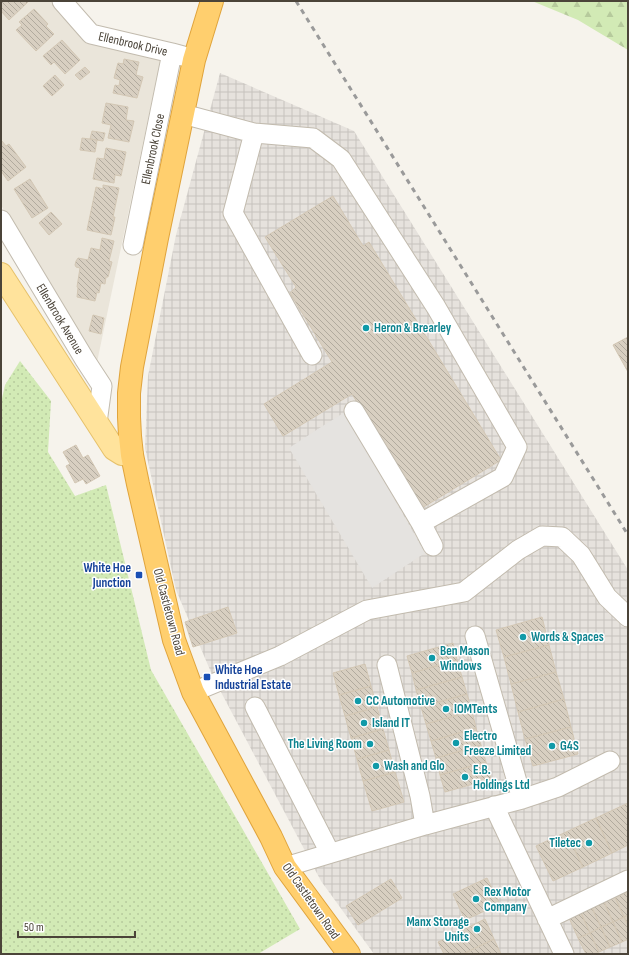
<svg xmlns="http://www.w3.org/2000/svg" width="629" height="955" viewBox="0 0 629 955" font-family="'Sofia Sans Condensed',sans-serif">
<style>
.residential{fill:#eae5da}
.industrial{fill:url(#industrial-grid)}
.grass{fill:url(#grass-dots)}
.forest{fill:url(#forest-firs)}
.parking{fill:#e5e3e0}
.building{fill:url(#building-back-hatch);stroke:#d3c7b4}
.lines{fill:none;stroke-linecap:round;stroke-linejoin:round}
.minor-casing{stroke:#c2bbae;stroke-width:21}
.major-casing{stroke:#e6c16a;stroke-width:24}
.highway-casing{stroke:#e0a43c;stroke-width:24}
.minor{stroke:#fff;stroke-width:19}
.major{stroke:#ffe39c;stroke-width:22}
.highway{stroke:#ffcf6e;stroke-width:22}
.rail{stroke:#9a9a9a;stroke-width:3;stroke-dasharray:5 5;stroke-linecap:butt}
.culture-dot{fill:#0f9aa8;stroke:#fff;stroke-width:1.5}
.transit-dot{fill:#1a4fb4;stroke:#fff;stroke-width:1.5}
.labels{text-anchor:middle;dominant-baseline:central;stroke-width:3;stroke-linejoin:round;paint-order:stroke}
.street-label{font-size:13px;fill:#4b4439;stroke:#fff}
.culture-label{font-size:13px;font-weight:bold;fill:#0d838f;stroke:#fff;text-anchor:start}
.transit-label{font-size:13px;font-weight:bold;fill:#164399;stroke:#fff;text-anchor:end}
</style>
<defs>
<pattern id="industrial-grid" width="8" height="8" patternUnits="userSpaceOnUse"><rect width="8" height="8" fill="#e6e2dd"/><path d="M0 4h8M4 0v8" fill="none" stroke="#c7c3be"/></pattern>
<pattern id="grass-dots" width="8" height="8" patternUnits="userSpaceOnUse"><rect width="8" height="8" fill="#d2eab5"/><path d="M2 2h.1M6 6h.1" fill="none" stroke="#b6ca9c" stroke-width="1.8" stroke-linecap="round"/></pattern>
<pattern id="forest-firs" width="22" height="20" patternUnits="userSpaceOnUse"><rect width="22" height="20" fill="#d2eab5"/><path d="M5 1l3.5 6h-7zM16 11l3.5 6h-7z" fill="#b6ca9c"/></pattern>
<pattern id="building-back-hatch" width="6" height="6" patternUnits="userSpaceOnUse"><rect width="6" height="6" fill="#d8cfc1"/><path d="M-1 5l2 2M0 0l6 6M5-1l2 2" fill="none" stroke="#b1aa9e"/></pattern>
</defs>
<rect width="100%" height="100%" fill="#f6f3ec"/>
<path class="residential" d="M 1,1 L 52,1 L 89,43 L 161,57 L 96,367 L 1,205 Z"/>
<path class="industrial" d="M 220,73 L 354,131 L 628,570 L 628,954 L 374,954 L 321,881 L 213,677 L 176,590 L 145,448 L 148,376 L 176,235 Z"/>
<path class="grass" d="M 20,361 L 51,401 L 48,452 L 75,496 L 106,485 L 151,670 L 300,929 L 258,954 L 1,954 L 1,403 L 5,385 Z"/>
<path class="forest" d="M 532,1 L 628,1 L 628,50 L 578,20 Z"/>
<path class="parking" d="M 345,412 L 425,553 L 372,588 L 289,448 L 321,427 Z"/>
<path class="building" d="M 1,1 L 27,1 L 28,2 L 9,20 L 1,11 Z
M 34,9 L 48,24 L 46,26 L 54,34 L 36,51 L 16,30 L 22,25 L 19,22 Z
M 62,40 L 80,60 L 65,74 L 54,62 L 51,65 L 43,56 Z
M 124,59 L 139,62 L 136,75 L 143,77 L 137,98 L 113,93 L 115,85 L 119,86 L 120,80 L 114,78 L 118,63 L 123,64 Z
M 85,67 L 90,72 L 80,80 L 75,75 Z
M 55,75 L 64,85 L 52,96 L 43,86 Z
M 106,103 L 128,107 L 126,120 L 134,121 L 129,142 L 108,138 L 111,125 L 102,123 Z
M 92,131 L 105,133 L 103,141 L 90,139 Z
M 82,138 L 97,140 L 95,152 L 80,150 Z
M 1,141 L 2,141 L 6,146 L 9,144 L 26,167 L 8,181 L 1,171 Z
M 106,148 L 126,152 L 121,176 L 115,175 L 114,183 L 93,179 L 97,158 L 104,159 Z
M 30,179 L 48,208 L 32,218 L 14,189 Z
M 103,185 L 119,188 L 113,217 L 115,217 L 111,235 L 87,230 L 96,187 L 103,189 Z
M 333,196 L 363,246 L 369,242 L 501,460 L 422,508 L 352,394 L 283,436 L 264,404 L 332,362 L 290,293 L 296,287 L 265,237 Z
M 51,212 L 62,224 L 49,235 L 39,223 Z
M 102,238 L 114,241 L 109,261 L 112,262 L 108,277 L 106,277 L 105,284 L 101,283 L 99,293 L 97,292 L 95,301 L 77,297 L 78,288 L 77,287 L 80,268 L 76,267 L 75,265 L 76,261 L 78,258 L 88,260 L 91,248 L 100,250 Z
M 93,315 L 104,318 L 101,334 L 89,331 Z
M 628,337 L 628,372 L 613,345 Z
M 76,445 L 83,458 L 88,455 L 100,476 L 86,484 L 83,479 L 75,483 L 66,466 L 70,464 L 63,452 Z
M 228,607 L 237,633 L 193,647 L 185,622 Z
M 542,617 L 549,645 L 504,657 L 496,630 Z
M 453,643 L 457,660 L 412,673 L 407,656 Z
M 549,645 L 556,672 L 511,684 L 504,657 Z
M 457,660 L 462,677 L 416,690 L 412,673 Z
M 365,664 L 371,686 L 339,695 L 333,673 Z
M 556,672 L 564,699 L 518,712 L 511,684 Z
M 462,677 L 467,694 L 421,707 L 416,690 Z
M 371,686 L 377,707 L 345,716 L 339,695 Z
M 467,694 L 472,711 L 426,724 L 421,707 Z
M 564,699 L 571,727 L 525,739 L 518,712 Z
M 377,707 L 383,729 L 351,738 L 345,716 Z
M 472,711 L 476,728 L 431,741 L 426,724 Z
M 571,727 L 578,754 L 533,766 L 525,739 Z
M 476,728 L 481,745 L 436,758 L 431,741 Z
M 383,729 L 389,750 L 357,759 L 351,738 Z
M 481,745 L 486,762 L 440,775 L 436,758 Z
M 389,750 L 395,772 L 363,781 L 357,759 Z
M 486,762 L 491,779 L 445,792 L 440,775 Z
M 395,772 L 404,802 L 372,811 L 363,781 Z
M 628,803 L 628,845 L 612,853 L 596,818 Z
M 596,818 L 612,853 L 583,867 L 566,832 Z
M 566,832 L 583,867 L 553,881 L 536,846 Z
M 487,878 L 500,904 L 465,920 L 453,894 Z
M 391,879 L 402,898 L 358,925 L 346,906 Z
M 627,892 L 628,895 L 628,915 L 624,917 L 615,897 Z
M 615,897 L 624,917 L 613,922 L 604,902 Z
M 604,902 L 613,922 L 601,927 L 592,908 Z
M 592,908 L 601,927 L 590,933 L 581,913 Z
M 581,913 L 590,933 L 578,938 L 569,918 Z
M 628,915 L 628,925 L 624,917 Z
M 624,917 L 628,925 L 628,939 L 622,942 L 613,922 Z
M 485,919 L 494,939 L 463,954 L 444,954 L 438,942 Z
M 613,922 L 622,942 L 610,947 L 601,927 Z
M 601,927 L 610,947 L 599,952 L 590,933 Z
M 590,933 L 599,952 L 595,954 L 586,954 L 578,938 Z
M 494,939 L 501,954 L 463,954 Z"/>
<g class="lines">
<g class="minor-casing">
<path id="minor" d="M 62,1 L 91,34 L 172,53 L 183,56
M 183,114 L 254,133 L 313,138 L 341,159 L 436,307 L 517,447 L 503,477 L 421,523 L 354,411
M 254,133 L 233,213 L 312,355
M 1,220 L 85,360 L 102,386 L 97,423
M 133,245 L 172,53
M 421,523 L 433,546
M 475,636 L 522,799
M 387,665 L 420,796 L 425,825
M 193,692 L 280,656 L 367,610 L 464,592 L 518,550 L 542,536 L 562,537 L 581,555 L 607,597 L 628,617
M 255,707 L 330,853
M 494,806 L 564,954
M 285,867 L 425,825 L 522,799 L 558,787 L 610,761
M 547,919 L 628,880"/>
</g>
<g class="major-casing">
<path id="major" d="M 1,274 L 114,449 L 122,454 L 132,455"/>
</g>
<g class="highway-casing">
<path id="highway" d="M 212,1 L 194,60 L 157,238 L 132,367 L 129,393 L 129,417 L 130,436 L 132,455 L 138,484 L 174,640 L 193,692 L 271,837 L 285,867 L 349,954"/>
</g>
<use href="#minor" class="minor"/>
<use href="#major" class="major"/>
<use href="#highway" class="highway"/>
<path class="rail" d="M 296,1 L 628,535"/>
</g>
<g class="culture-dot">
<circle cx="366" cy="328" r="4"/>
<circle cx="523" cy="637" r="4"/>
<circle cx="432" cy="658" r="4"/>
<circle cx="358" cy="701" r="4"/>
<circle cx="446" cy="709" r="4"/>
<circle cx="364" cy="723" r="4"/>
<circle cx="456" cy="743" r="4"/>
<circle cx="370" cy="744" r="4"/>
<circle cx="552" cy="746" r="4"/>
<circle cx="376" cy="766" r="4"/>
<circle cx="465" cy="777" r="4"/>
<circle cx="589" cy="843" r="4"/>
<circle cx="476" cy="899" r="4"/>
<circle cx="477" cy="929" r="4"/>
</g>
<g class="transit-dot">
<rect x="135" y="571" width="8" height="8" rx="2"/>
<rect x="203" y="673" width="8" height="8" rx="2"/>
</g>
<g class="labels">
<g class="street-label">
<text transform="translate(133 44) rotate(13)">Ellenbrook Drive</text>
<text transform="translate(153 149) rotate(-78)">Ellenbrook Close</text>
<text transform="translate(60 319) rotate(59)">Ellenbrook Avenue</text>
<text transform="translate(169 612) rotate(75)">Old Castletown Road</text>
<text transform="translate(311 901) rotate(55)">Old Castletown Road</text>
</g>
<g class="culture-label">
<text x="374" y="328">Heron &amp; Brearley</text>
<text x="531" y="637">Words &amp; Spaces</text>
<text x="440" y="651">Ben Mason<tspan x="440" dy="15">Windows</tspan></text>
<text x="366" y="701">CC Automotive</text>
<text x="454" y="709">IOMTents</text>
<text x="372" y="723">Island IT</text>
<text x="464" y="736">Electro<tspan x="464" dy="15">Freeze Limited</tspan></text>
<text x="362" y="744" text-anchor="end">The Living Room</text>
<text x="560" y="746">G4S</text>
<text x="384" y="766">Wash and Glo</text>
<text x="473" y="770">E.B.<tspan x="473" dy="15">Holdings Ltd</tspan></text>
<text x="581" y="843" text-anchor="end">Tiletec</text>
<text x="484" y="892">Rex Motor<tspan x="484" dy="15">Company</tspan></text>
<text x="469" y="922" text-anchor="end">Manx Storage<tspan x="469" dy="15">Units</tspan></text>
</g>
<g class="transit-label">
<text x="131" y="568">White Hoe<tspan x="131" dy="15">Junction</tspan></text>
<text x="215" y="670" text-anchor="start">White Hoe<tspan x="215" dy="15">Industrial Estate</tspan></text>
</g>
</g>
<rect width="629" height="955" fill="none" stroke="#4b4439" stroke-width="4"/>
<path d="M18 931v6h117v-6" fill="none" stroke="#4b4439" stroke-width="2"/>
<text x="24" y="931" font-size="12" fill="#4b4439" stroke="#ffffff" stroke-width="3" paint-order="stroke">50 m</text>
</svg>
